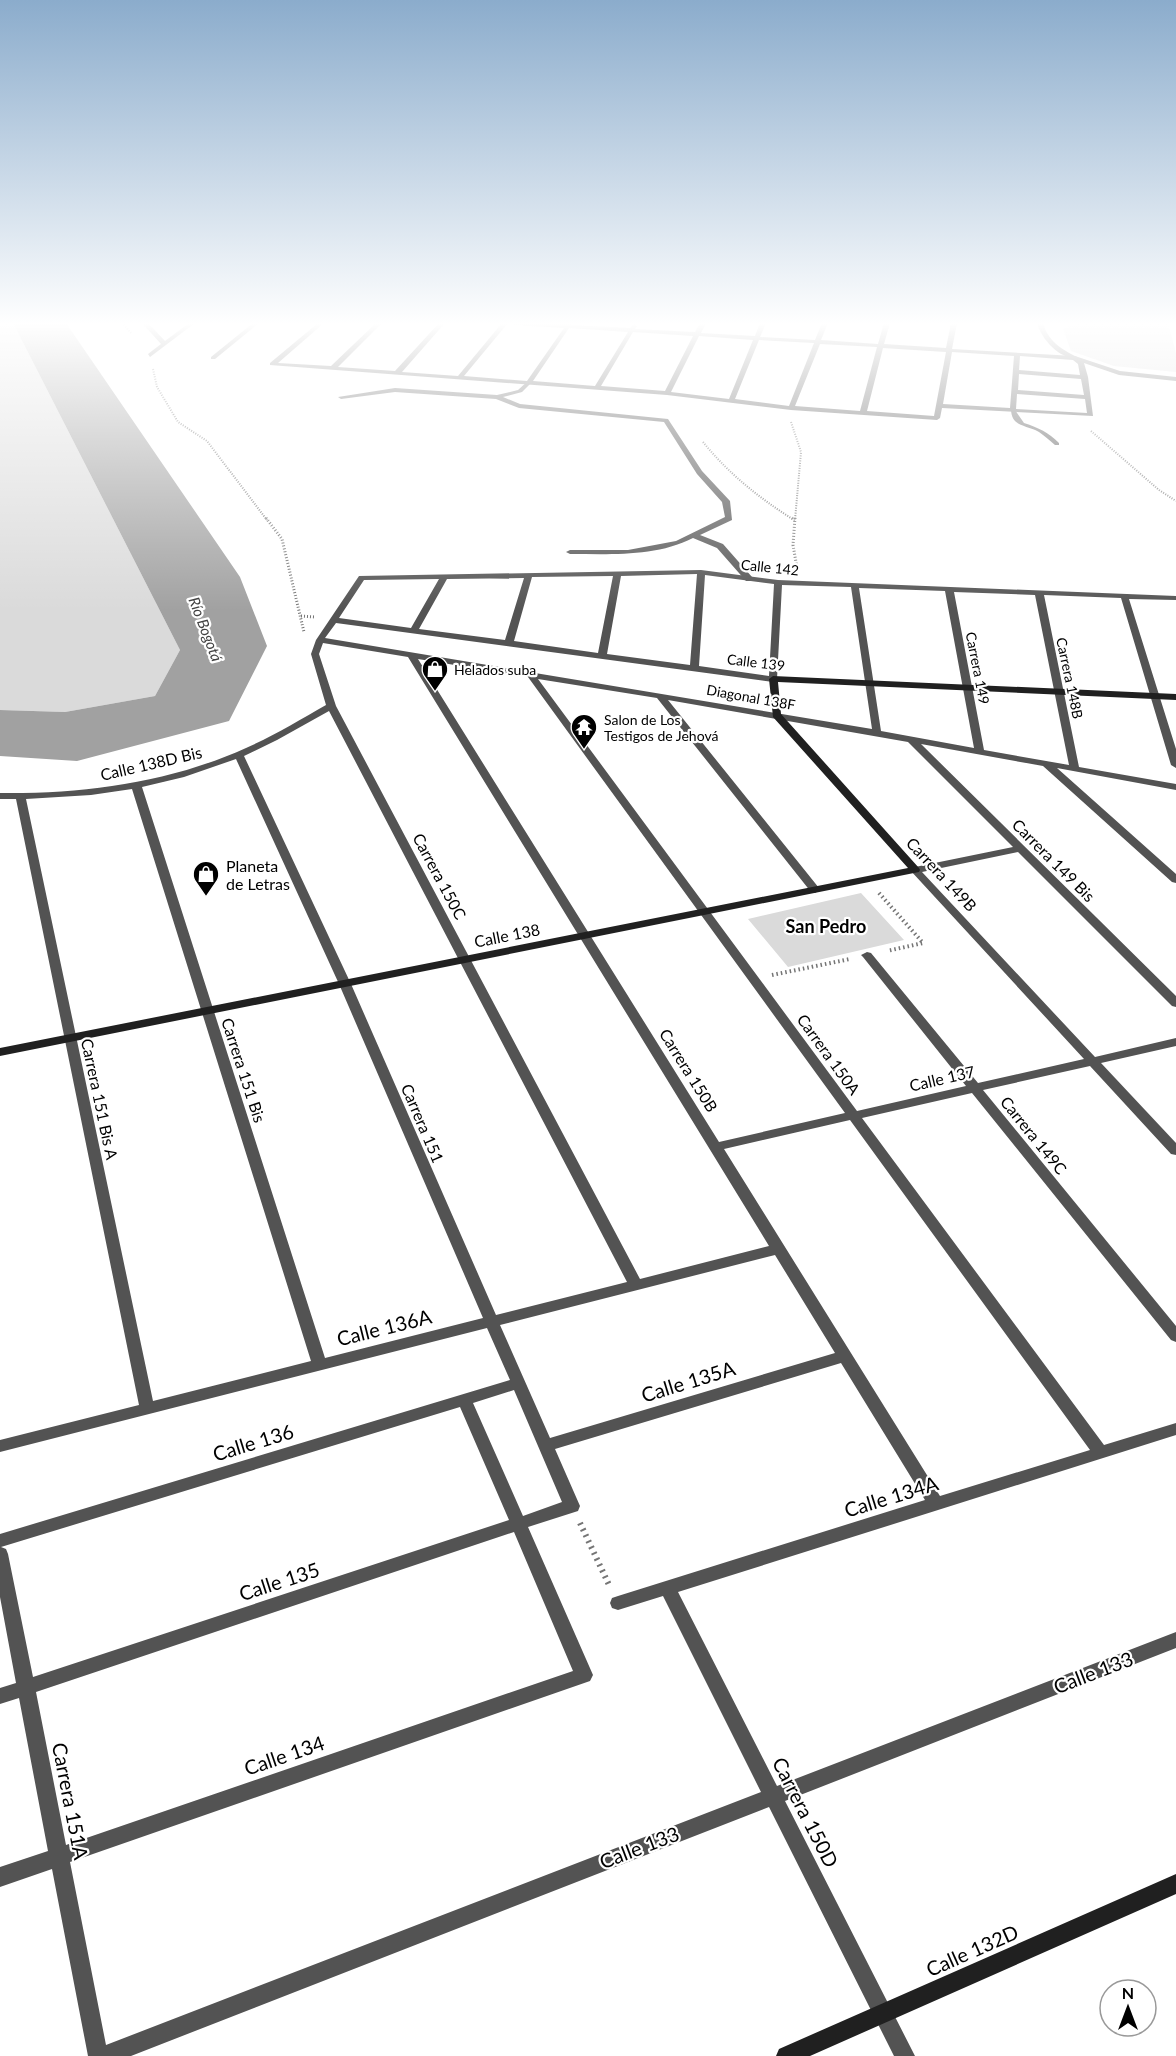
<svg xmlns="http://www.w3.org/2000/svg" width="1176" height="2056" viewBox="0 0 1176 2056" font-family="Lato,sans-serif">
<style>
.green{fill:#dadada}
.water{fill:#a1a1a1}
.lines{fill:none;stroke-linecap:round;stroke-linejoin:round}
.path-far3{stroke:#757575;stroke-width:2;stroke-dasharray:1 1.5;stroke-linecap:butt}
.path-far2{stroke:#757575;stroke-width:3;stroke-dasharray:1 2;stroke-linecap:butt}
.path-far1{stroke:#757575;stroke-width:4;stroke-dasharray:1.5 3;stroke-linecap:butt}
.path{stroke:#757575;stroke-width:6;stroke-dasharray:2 4.5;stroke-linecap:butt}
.service{fill:#535353;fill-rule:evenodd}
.minor{fill:#535353;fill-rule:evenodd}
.secondary{fill:#202020;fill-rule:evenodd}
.labels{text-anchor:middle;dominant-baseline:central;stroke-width:4.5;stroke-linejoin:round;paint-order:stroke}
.far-street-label{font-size:14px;fill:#000;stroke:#fff}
.far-poi-label{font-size:14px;fill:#000;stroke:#fff;text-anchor:start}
.far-water-label{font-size:15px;font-style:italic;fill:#424242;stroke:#fff}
.street-label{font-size:16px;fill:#000;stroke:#fff}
.poi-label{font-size:16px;fill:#000;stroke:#fff;text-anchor:start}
.neighbourhood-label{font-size:18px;font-weight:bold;fill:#000;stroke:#fff}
.near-street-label{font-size:20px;fill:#000;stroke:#fff}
</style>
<rect width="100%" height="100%" fill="#fff"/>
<path class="green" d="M 0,323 L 13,323 L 180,650 L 155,696 L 65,712 L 0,710 Z
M 1078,323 L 1168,323 L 1176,353 L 1176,372 L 1114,366 L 1071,351 L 1063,329 Z
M 861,893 L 904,940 L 788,967 L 748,919 Z"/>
<path class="water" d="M 13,323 L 66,323 L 240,577 L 267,646 L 229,721 L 77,761 L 0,756 L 0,710 L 65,712 L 155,696 L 180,650 Z"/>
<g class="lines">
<path class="path-far3" d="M 122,323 L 131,333
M 153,369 L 157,387 L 178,422 L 207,441 L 267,520
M 791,422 L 801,452 L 795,520
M 1091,431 L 1159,490 L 1176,501
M 703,442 C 729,474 759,498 794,520"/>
<path class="path-far2" d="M 266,518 L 282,539 L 304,632
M 792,518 L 795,520
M 795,518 L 793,545 L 797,568
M 301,616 L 315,617"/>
<path class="path-far1" d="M 879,893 L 923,943 L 887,951
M 772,975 L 850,959"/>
<path class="path" d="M 580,1523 L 610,1587"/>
<path class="service" d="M 1037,323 L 1043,323 C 1048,341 1061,349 1077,357 L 1077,359 C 1059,358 1042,340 1037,323 Z
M 529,380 L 532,382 L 522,392 L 503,397 L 520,404 L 668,419 L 702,471 L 730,501 L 732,520 L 700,535 L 723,544 L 752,577 L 752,581 L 746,581 L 717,548 L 693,538 C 656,557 611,554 570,554 L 566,552 L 570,550 L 628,550 L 676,541 L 725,517 L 722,502 L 697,474 L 664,422 L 519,408 L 496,399 L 395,392 L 341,399 L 338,397 L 395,388 L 497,395 L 518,390 Z
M 1011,410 L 1015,410 L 1024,423 C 1039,428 1048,432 1059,443 L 1059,445 L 1055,445 C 1050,441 1045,436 1039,432 C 1026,425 1012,427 1011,410 Z"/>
<path class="minor" d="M 142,323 L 148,323 L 165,341 L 189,323 L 195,323 L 150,357 L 148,354 L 161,344 Z
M 253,323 L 259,323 L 215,359 L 211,359 L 211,357 Z
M 318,323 L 324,323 L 278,363 L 331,366 L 376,323 L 382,323 L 338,367 L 395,371 L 439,323 L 445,323 L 402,372 L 458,376 L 502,323 L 508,323 L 464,376 L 527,381 L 564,328 L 515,325 L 512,323 L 566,324 L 573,323 L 572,325 L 630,328 L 634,324 L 637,326 L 635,329 L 695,332 L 700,323 L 706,323 L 701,333 L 755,336 L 760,323 L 766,323 L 760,337 L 815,340 L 822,323 L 828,323 L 821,340 L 878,344 L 884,323 L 890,323 L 884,344 L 946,348 L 951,323 L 957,323 L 952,349 L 1075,356 L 1120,371 L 1176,377 L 1176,381 L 1119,375 L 1084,363 L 1088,377 L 1093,416 L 942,408 L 940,418 L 937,420 L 791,410 L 667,395 L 270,365 L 270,363 ZM 569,328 L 628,332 L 595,386 L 533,381 ZM 633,332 L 693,336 L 665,391 L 601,386 ZM 699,336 L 753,340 L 729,399 L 671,392 ZM 759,340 L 814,343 L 789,406 L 735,399 ZM 820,344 L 877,347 L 860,411 L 795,406 ZM 883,348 L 946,352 L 934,416 L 867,411 ZM 952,352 L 1014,356 L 1010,408 L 943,404 ZM 1020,356 L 1073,360 L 1078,364 L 1080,375 L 1019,370 ZM 1019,374 L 1081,379 L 1084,395 L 1018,390 ZM 1017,394 L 1085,399 L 1087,413 L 1016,409 Z
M 701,570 L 778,580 L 1176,596 L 1176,600 L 1129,599 L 1176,749 L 1176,768 L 1171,765 L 1121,598 L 1044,595 L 1079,767 L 1176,784 L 1176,790 L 1057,768 L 1176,874 L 1176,883 L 1172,882 L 1043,766 L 921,744 L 1176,996 L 1176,1007 L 1172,1006 L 1018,852 L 922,872 L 1095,1057 L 1176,1038 L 1176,1046 L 1101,1063 L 1176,1143 L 1176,1155 L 1171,1154 L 1090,1066 L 983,1090 L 1176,1326 L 1176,1342 L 1171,1340 L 972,1093 L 862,1118 L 1104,1445 L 1176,1423 L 1176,1435 L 678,1592 L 777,1786 L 1176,1632 L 1176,1648 L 785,1801 L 915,2056 L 894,2056 L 769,1807 L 131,2056 L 88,2056 L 52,1869 L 0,1887 L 0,1867 L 48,1851 L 19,1698 L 0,1704 L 0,1688 L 16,1683 L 0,1597 L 0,1534 L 510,1380 L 487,1328 L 0,1452 L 0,1440 L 139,1405 L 16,799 L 0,799 L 0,793 C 84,794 168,783 246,748 C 273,736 300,720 326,705 L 311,654 L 316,640 L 359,576 ZM 697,574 L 690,665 L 607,654 L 621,576 ZM 705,575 L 774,584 L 769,676 L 699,666 ZM 613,576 L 598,653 L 514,641 L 532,577 ZM 524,578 L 505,640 L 419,629 L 447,579 ZM 439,579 L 411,628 L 339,618 L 364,580 ZM 782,585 L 851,587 L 872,729 L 325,638 L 336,623 L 773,682 L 777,679 ZM 859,588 L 945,591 L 974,748 L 881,731 ZM 954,592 L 1035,595 L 1069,765 L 984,750 ZM 323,643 L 408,657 L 769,1246 L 640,1279 L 336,706 L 319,654 ZM 418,659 L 528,677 L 845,1113 L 719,1142 ZM 538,679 L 657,698 L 811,892 L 815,893 L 820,890 L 819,888 L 668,700 L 908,742 L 1013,847 L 915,867 L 910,870 L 1084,1059 L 978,1083 L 871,953 L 867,952 L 861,955 L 863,957 L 966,1086 L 857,1111 ZM 329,711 L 627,1282 L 496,1315 L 351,984 L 244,756 L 277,740 ZM 236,759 L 339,984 L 483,1318 L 325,1358 L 142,787 L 184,777 ZM 132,789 L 311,1361 L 153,1401 L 26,799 L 91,795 ZM 850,1120 L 1090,1450 L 940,1496 L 724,1149 ZM 775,1255 L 835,1353 L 550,1438 L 500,1325 ZM 841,1363 L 925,1500 L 618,1596 L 612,1598 L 610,1603 L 612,1608 L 618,1610 L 663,1596 L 761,1792 L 106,2045 L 70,1862 L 590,1681 L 593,1675 L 528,1527 L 578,1511 L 580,1506 L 555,1449 ZM 514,1390 L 562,1502 L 523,1516 L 473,1403 ZM 460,1407 L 509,1520 L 33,1677 L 8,1554 L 6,1549 L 1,1547 ZM 514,1532 L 573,1671 L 66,1845 L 36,1692 Z"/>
<path class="secondary" d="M 773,676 L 1176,694 L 1176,700 L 778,682 L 781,714 L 919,868 L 920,870 L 919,872 L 0,1056 L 0,1048 L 908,868 L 773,717 L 769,679 Z
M 1176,1874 L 1176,1894 L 810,2056 L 776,2056 L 779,2049 Z"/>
</g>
<linearGradient id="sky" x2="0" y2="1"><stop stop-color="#8baccc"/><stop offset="0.53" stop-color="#fff"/><stop offset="1" stop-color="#fff" stop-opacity="0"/></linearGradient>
<rect width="1176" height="611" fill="url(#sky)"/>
<defs>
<g id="shop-pin" transform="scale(1.35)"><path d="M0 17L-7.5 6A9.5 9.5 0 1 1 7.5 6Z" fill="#000" stroke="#fff"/><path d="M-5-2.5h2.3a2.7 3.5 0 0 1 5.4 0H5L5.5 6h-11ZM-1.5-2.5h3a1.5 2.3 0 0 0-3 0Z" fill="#fff"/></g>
<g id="temple-pin" transform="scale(1.35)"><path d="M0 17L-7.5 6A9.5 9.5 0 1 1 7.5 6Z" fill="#000" stroke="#fff"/><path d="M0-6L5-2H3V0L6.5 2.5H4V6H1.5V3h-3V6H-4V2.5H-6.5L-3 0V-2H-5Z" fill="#fff"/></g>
</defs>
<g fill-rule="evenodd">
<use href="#shop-pin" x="435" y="669"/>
<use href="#temple-pin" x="584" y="727"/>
<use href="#shop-pin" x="206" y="874"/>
</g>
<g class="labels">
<g class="far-street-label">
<text transform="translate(770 567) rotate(6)">Calle 142</text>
<text transform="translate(756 662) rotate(7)">Calle 139</text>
<text transform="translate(978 668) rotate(79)">Carrera 149</text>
<text transform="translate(1070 678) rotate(78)">Carrera 148B</text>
<text transform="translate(751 697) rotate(10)">Diagonal 138F</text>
</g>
<g class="far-poi-label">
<text x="454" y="669">Helados suba</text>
<text x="604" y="719">Salon de Los<tspan x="604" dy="16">Testigos de Jehová</tspan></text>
</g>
<g class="far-water-label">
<text transform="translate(206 629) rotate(69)">Río Bogotá</text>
</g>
<g class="street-label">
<text transform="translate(151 763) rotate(-13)">Calle 138D Bis</text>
<text transform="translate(1054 860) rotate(45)">Carrera 149 Bis</text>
<text transform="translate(942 874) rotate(47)">Carrera 149B</text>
<text transform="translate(440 876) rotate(62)">Carrera 150C</text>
<text transform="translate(507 935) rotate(-11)">Calle 138</text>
<text transform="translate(829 1054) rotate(54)">Carrera 150A</text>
<text transform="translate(244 1070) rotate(72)">Carrera 151 Bis</text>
<text transform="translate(689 1070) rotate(58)">Carrera 150B</text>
<text transform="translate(942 1078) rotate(-13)">Calle 137</text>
<text transform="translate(100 1099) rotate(78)">Carrera 151 Bis A</text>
<text transform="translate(423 1123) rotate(67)">Carrera 151</text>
<text transform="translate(1034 1135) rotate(51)">Carrera 149C</text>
</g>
<g class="poi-label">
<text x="226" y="865">Planeta<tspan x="226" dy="18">de Letras</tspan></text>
</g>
<g class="neighbourhood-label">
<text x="826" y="926">San Pedro</text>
</g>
<g class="near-street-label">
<text transform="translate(384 1327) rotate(-14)">Calle 136A</text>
<text transform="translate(688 1381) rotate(-17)">Calle 135A</text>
<text transform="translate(253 1442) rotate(-17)">Calle 136</text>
<text transform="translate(891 1496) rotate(-17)">Calle 134A</text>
<text transform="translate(279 1581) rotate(-18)">Calle 135</text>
<text transform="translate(1093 1672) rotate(-21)">Calle 133</text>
<text transform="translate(284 1755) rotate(-19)">Calle 134</text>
<text transform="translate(71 1801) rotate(79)">Carrera 151A</text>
<text transform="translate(806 1812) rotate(63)">Carrera 150D</text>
<text transform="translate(639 1847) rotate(-21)">Calle 133</text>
<text transform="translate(972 1950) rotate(-24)">Calle 132D</text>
</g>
</g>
<g transform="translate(1128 2008)"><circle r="28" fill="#ffffff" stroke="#999999" stroke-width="1.5"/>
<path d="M0-4.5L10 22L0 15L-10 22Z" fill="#000000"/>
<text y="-9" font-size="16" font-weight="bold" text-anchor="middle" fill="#000000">N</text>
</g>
</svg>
